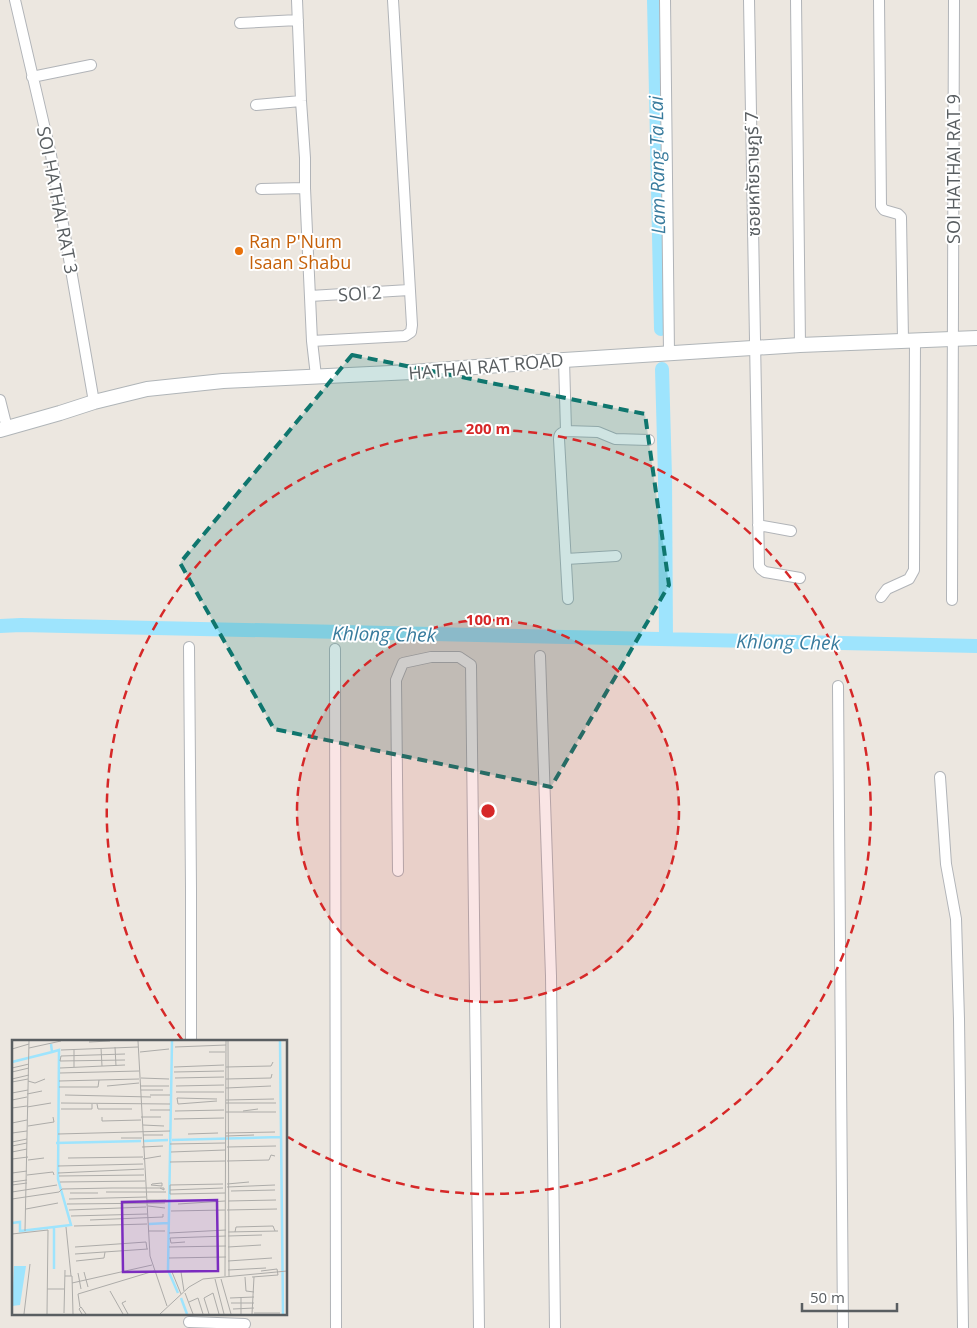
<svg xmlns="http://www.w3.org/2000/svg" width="977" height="1328" viewBox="0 0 977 1328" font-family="'Open Sans','Noto Sans Thai',sans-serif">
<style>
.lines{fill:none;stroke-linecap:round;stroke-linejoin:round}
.canal{stroke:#9ee4fd;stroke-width:14}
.street-casing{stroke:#b1b4b8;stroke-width:12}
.secondary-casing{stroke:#b0b5b8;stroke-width:16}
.street{stroke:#fff;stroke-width:10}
.secondary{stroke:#fff;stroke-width:14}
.marked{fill:#0f766e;fill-opacity:0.2;stroke:#0f766e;stroke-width:4;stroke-dasharray:10 6;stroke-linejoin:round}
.ring{fill:none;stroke:#d62828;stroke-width:2.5;stroke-dasharray:9 6}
.food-dot{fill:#e8710a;stroke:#fff;stroke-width:2}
.labels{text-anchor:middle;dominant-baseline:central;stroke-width:4;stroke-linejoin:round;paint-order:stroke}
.street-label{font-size:18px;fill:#595e61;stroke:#fff}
.food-label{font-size:18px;fill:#c56008;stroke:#fff;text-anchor:start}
.water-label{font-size:19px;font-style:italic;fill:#387b9d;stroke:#fff}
.inset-river{fill:none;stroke:#9ee4fd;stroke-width:2.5}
.inset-road{fill:none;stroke:#adaca9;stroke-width:1}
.view{fill:#7b2cbf;fill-opacity:0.15;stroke:#7b2cbf;stroke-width:2.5}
.inset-edge{fill:none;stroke:#595e61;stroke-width:2.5}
.centre{fill:#d62828;stroke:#fff;stroke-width:2.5}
.ring-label{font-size:15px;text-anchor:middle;font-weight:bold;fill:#d62828;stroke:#fff;stroke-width:4;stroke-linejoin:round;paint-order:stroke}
</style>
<rect width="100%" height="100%" fill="#ece7e0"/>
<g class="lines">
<path class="canal" d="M 654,0 L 661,329
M 662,369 L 665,477 L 666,639
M 0,626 L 21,625 L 977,646"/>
<g class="street-casing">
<path id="street" d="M 15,0 L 51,155 L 94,402
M 297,0 L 301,101 L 305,158 L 305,188 L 312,341 L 316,376
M 665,0 L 669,353
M 749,0 L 759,566 L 761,569 L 765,572 L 800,578
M 796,0 L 800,345
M 879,0 L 881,206 L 884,210 L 898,214 L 901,217 L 903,340
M 240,23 L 298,20
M 32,77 L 91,65
M 256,105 L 301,101
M 261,189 L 305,188
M 310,296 L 409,290
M 312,341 L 405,336 L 411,332 L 412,325 L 393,0
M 564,360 L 566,431 C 561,433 559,434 559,439 L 568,599
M 0,400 L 7,428
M 566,431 L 598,432 L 615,439 L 649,440
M 758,525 L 791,531
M 566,559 L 616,556
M 881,597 L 887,589 L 909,579 L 914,570 L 915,339
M 952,600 L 954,0
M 189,647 L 191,888 L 191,1042
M 335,649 L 336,1328
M 540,656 L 551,976 L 555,1328
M 838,686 L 843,1328
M 940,777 L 946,864 L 956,919 L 959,1019 L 963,1328
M 398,871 L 396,680 L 403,663 L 431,657 L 459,657 L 471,665 L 479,1328
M 189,1322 L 245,1324"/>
</g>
<g class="secondary-casing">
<path id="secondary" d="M 0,430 L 60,413 L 94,402 L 147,389 L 223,381 L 412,372 L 564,360 L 800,345 L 977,338"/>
</g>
<use href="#street" class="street"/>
<use href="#secondary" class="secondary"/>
</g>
<path class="marked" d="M 352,355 L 645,414 L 669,585 L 551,787 L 274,729 L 180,563 Z"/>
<circle cx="488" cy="811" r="191" fill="#d62828" fill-opacity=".12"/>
<g class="ring">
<circle cx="488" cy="811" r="191"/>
<path d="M183 1041A382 382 0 1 1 288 1137"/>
</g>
<circle class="food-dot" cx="239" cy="251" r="5"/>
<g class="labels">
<g class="street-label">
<text transform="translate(953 169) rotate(-90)">SOI HATHAI RAT 9</text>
<text transform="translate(752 174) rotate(-91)">ซอยหทัยราษฎร์ 7</text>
<text transform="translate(58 200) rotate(79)">SOI HATHAI RAT 3</text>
<text transform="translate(360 293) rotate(-4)">SOI 2</text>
<text transform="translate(486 366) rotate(-5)">HATHAI RAT ROAD</text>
</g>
<g class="food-label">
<text x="249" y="241">Ran P'Num<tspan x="249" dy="21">Isaan Shabu</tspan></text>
</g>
<g class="water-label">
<text transform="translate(657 165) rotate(-91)">Lam Rang Ta Lai</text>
<text transform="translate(384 634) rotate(1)">Khlong Chek</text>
<text transform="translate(788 642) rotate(1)">Khlong Chek</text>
</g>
</g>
<g transform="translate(12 1040)">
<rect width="275" height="275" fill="#ece7e0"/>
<path d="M 2,226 L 14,226 L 8,265 L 0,266 Z" fill="#9ee4fd"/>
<path class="inset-river" d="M 160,1 L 156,230 L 166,253M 268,1 L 271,274M 0,22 L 40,12 L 39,4M 160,100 L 268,97M 132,101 L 156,100M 44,103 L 129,101M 0,183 L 8,182 L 8,191 L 59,185 L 46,139 L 47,10 L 40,12M 137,184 L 156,183M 42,229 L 42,187M 169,258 L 175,274"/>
<path class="inset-road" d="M 126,1 L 138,216 L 155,266M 216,1 L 217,236M 77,2 L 98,1M 103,7 L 104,26M 163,7 L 214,5M 17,8 L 49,1M 89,8 L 90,26M 0,9 L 17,4M 62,9 L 62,27M 49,10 L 126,7M 128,12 L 157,9M 197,12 L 213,12M 113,14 L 49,16 L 48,21 L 113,20M 162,27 L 212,25M 214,27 L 259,26 L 261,22M 0,28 L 17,24M 48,28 L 113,25M 0,32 L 17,28M 162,32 L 212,31M 48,33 L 127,31M 129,38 L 157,39M 163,38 L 212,37M 0,39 L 17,35M 214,39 L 259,38 L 260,34M 16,41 L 23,43 L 33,39M 47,41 L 127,39M 0,42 L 16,39M 95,46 L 127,43M 129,46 L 157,46M 164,46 L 212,45M 47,47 L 86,47 L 87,40M 214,48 L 259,46M 129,50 L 151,50M 164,52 L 212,52M 0,53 L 16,50M 15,54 L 30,51M 53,55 L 139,57M 138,55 L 158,55M 0,60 L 15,57M 214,60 L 262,59M 205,61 L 166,64 L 165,58 L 205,59M 49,63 L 158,64M 214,63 L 264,63M 85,64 L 86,69 L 120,69M 15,67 L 39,63M 0,68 L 15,66M 49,69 L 80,69 L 80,64M 138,70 L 158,70M 163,71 L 212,70M 231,71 L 246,69M 214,72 L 264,72M 90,77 L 90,81 L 129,80M 129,77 L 149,77M 162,79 L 212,78M 0,83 L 15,80M 131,85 L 152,86M 16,86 L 42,82 L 41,77M 0,93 L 15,91M 214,93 L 263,92M 46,94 L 158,91M 176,94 L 206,93M 131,95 L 151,95M 214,96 L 242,95M 109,98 L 130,98M 0,102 L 15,99M 158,104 L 213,103M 0,106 L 15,103M 130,107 L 151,106M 215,107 L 264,106M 0,112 L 15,109M 159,112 L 213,110M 56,118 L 131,117M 0,119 L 16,117M 131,119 L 149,116M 16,120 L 32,118M 215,121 L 257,120 L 259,115 L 263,116M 158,122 L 213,121M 46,126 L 131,124M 0,133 L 15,131M 46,133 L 132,129M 15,135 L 41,132 L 42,135M 47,136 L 132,135M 0,142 L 15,140M 48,142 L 133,141M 150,143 L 150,146 L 139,145 L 140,144 ZM 211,144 L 158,145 L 158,154 L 213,153M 215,144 L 237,142M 0,145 L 15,143M 215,147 L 263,145M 158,150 L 211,148M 219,151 L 263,150M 0,152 L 45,145M 94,152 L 154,152M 58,153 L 86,153M 0,159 L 47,152 L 50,149 L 100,148 L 152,148 L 152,150 L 148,148M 57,159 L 134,157M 135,160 L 154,160M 216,161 L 264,160M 55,164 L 153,163M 166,164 L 213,161M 136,166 L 153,168M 14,169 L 46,163M 57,170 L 134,167M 215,170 L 265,169M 159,171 L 213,170M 59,176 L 135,174M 78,180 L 151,177 L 151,174M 62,186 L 135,184M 54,187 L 59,236M 13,191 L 17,1M 136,191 L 153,191M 216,192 L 266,191M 223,192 L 224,187 L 261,186 L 263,191M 157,193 L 214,190M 0,194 L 36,190 L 35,274M 216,196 L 250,195M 173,202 L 159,203 L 158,198 L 214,196M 63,207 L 134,202 L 135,209M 157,207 L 214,206M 216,207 L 249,205M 63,214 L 136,209M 157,218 L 214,217M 64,221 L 92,218 L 93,212M 216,221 L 260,218M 216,230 L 254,228M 72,232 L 76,247M 160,232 L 169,254M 169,232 L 172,251M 66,233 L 69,249M 53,236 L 60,236 L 61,274M 213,236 L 214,1M 233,237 L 234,251 L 242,252M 240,237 L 266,235 L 265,229 L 249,231M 203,239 L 212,274M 209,239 L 219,274M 60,243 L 140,225M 35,249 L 52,249M 98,251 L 111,274M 173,253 L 181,274M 229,257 L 229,274M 218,258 L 242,257M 114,261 L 110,263 L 116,274M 177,262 L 186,258 L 191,274M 219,263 L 242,263M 68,267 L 66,254 L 142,231M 221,269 L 242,268M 52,273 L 53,230M 242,273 L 268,273M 12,274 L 18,224M 70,274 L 67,269 L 69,267 L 74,274M 148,274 L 177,247 L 191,239 L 275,231M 197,274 L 192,258 L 201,253 L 207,274M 240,274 L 242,237"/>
<path class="view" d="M 205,160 L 206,231 L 111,232 L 110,162 Z"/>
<rect width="275" height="275" class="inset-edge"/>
</g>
<circle cx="488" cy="811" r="8" class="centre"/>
<g class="ring-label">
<text x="488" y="434">200 m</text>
<text x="488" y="625">100 m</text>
</g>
<path d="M802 1303v8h95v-8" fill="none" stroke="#595e61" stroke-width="2.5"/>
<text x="810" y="1303" font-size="15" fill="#595e61" stroke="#ffffff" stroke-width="4" paint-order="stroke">50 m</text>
</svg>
